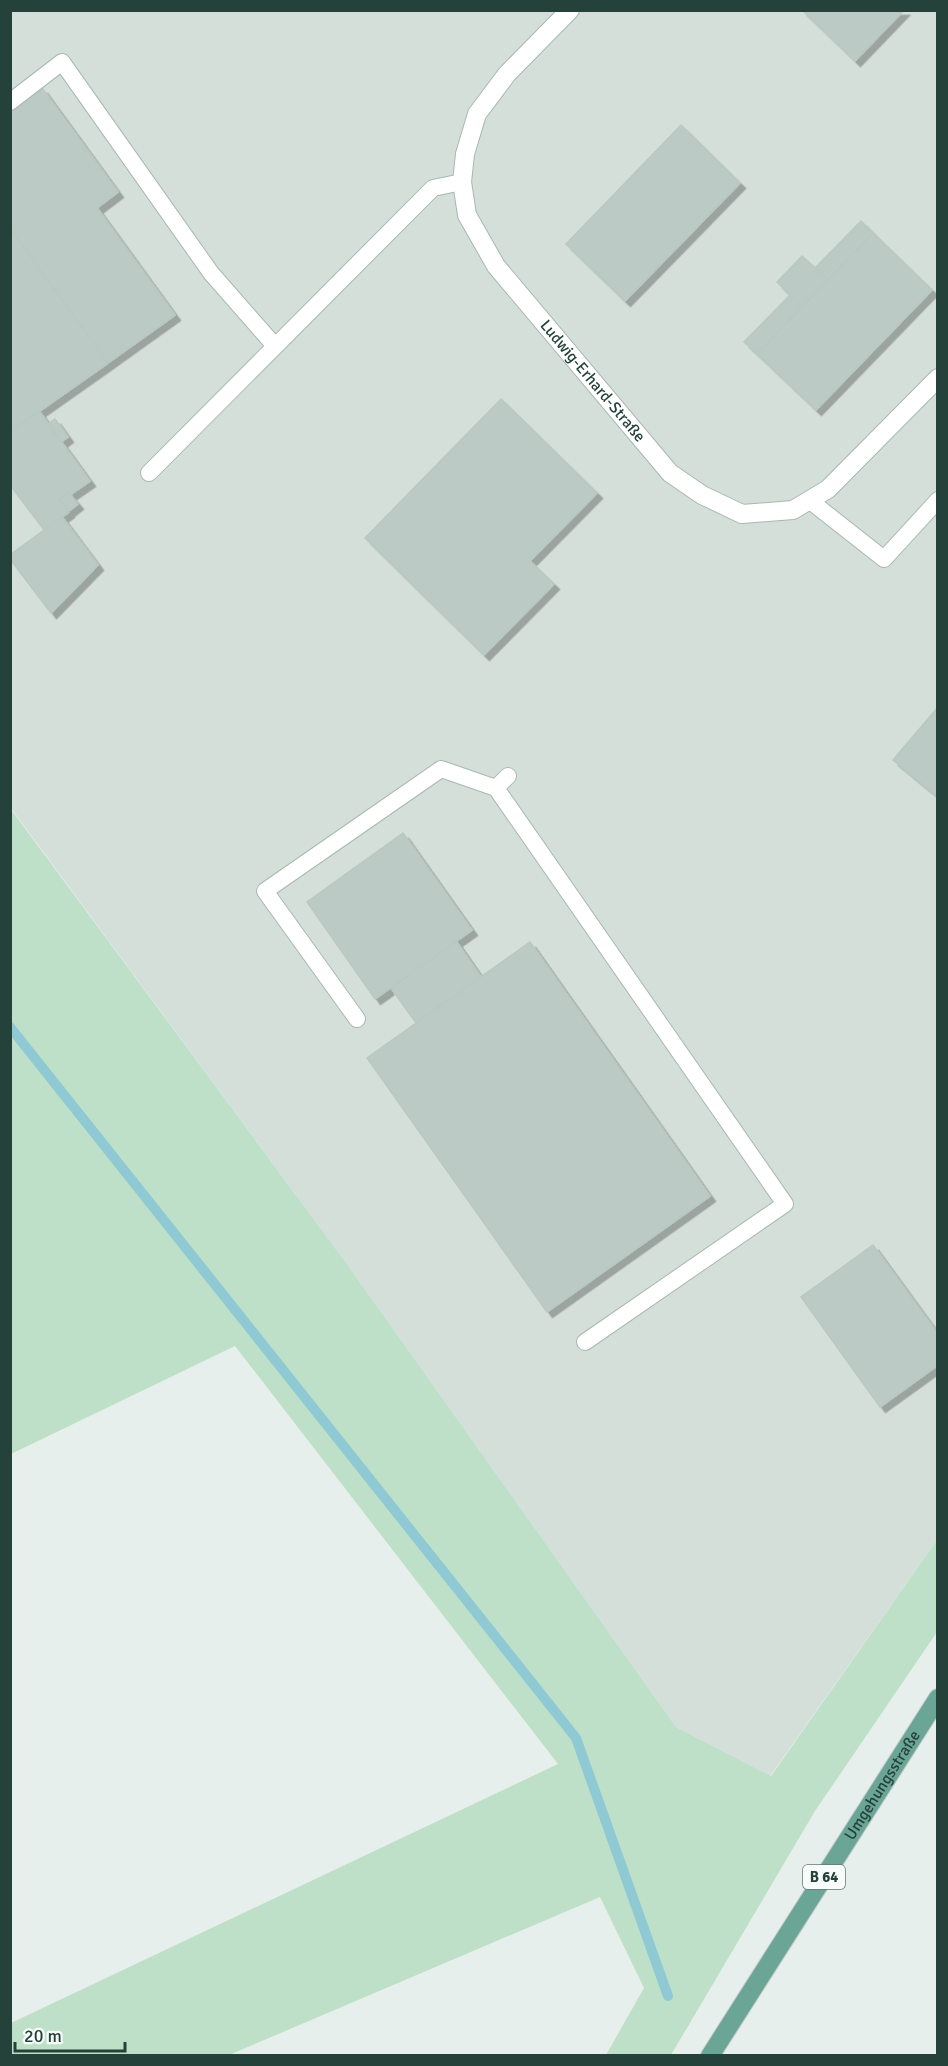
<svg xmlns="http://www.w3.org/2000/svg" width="948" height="2066" viewBox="0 0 948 2066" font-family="Signika,sans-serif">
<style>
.built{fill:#d4dfda}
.green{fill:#bfe0c8}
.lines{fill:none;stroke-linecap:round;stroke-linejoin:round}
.stream{stroke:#8ec9d4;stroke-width:10}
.building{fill:#bbcac4;stroke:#b8c9c2;stroke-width:1.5;filter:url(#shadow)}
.service-casing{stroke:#a8b8b2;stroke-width:18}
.minor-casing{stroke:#a8b8b2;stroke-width:20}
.primary-casing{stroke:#c2cac8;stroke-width:20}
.service{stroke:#fff;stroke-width:16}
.minor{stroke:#fff;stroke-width:18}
.primary{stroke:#6aa596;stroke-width:18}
.labels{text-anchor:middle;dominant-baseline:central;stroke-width:4.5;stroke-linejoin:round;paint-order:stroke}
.shield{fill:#f7fbf9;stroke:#637a73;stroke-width:1.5}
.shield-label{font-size:15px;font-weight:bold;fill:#24423a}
.street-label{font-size:16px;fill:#24423a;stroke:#f7fbf9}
</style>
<defs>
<filter id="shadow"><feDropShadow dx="5.5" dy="5.5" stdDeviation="0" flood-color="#0004"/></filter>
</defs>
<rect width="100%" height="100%" fill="#e6efeb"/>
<path class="built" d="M 10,11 L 937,11 L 937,1540 L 770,1776 L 676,1727 L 347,1264 L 11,808 Z"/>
<path class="green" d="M 10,808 L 347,1264 L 676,1727 L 771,1776 L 937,1540 L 937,1632 L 815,1811 L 671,2055 L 606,2055 L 644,1988 L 600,1897 L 229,2055 L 11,2055 L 11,2023 L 558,1764 L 235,1346 L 11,1454 Z"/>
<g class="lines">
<path class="stream" d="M 10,1027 L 576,1738 L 668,1996"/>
</g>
<path class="building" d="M 802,10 L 904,10 L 855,61 Z
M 42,88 L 118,192 L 97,208 L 175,315 L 108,363 L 10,228 L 10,112 Z
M 681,125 L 740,183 L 625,301 L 566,244 Z
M 861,221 L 873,233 L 828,280 L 815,268 Z
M 10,228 L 108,363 L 10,432 Z
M 873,233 L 932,290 L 816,410 L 757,354 Z
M 802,256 L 828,280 L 802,307 L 777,282 Z
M 790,295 L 802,307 L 757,354 L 744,342 Z
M 501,399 L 597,493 L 530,561 L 554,584 L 484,655 L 365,538 Z
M 39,411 L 90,481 L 70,495 L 68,492 L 59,499 L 69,512 L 44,530 L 10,485 L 10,432 Z
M 55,419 L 68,437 L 61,442 L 48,424 Z
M 68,492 L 78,504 L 69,511 L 59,499 Z
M 62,517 L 98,565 L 51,613 L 10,559 L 10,555 Z
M 938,707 L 938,797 L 893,760 Z
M 403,833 L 472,930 L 375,999 L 307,902 Z
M 456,941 L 481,977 L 416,1023 L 391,988 Z
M 530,942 L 710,1196 L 547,1312 L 367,1058 Z
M 873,1245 L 938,1334 L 938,1365 L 880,1407 L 801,1297 Z"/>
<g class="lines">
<g class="service-casing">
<path id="service" d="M 10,102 L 62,62 L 211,273 L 275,346
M 149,473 L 433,188 L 462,182
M 809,500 L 884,559 L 938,500
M 508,776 L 496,788 L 785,1204 L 585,1342
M 357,1019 L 265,891 L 441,769 L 496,788"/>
</g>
<g class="minor-casing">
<g id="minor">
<path id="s1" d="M 570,10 L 507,74 L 477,114 L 465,154 L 462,182 L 467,215 L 496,266 L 670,473 L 702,495 L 742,514 L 793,510 L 828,489 L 938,378"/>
</g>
</g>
<g class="primary-casing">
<g id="primary">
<path id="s2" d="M 710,2056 L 938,1698"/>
</g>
</g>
<use href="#service" class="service"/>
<use href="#minor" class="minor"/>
<use href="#primary" class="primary"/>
</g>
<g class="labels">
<rect class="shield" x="803" y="1865" width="42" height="24" rx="4.5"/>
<g class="shield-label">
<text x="824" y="1877">B 64</text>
</g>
<g class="street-label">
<text stroke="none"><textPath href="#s1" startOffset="452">Ludwig-Erhard-Straße</textPath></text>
<text stroke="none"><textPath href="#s2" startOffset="321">Umgehungsstraße</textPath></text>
</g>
</g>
<rect width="948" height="2066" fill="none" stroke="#24423a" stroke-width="24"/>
<path d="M15 2042v9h110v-9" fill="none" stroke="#24423a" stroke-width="3"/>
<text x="24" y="2042" font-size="18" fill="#24423a" stroke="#f7fbf9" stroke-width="4.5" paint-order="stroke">20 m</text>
</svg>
